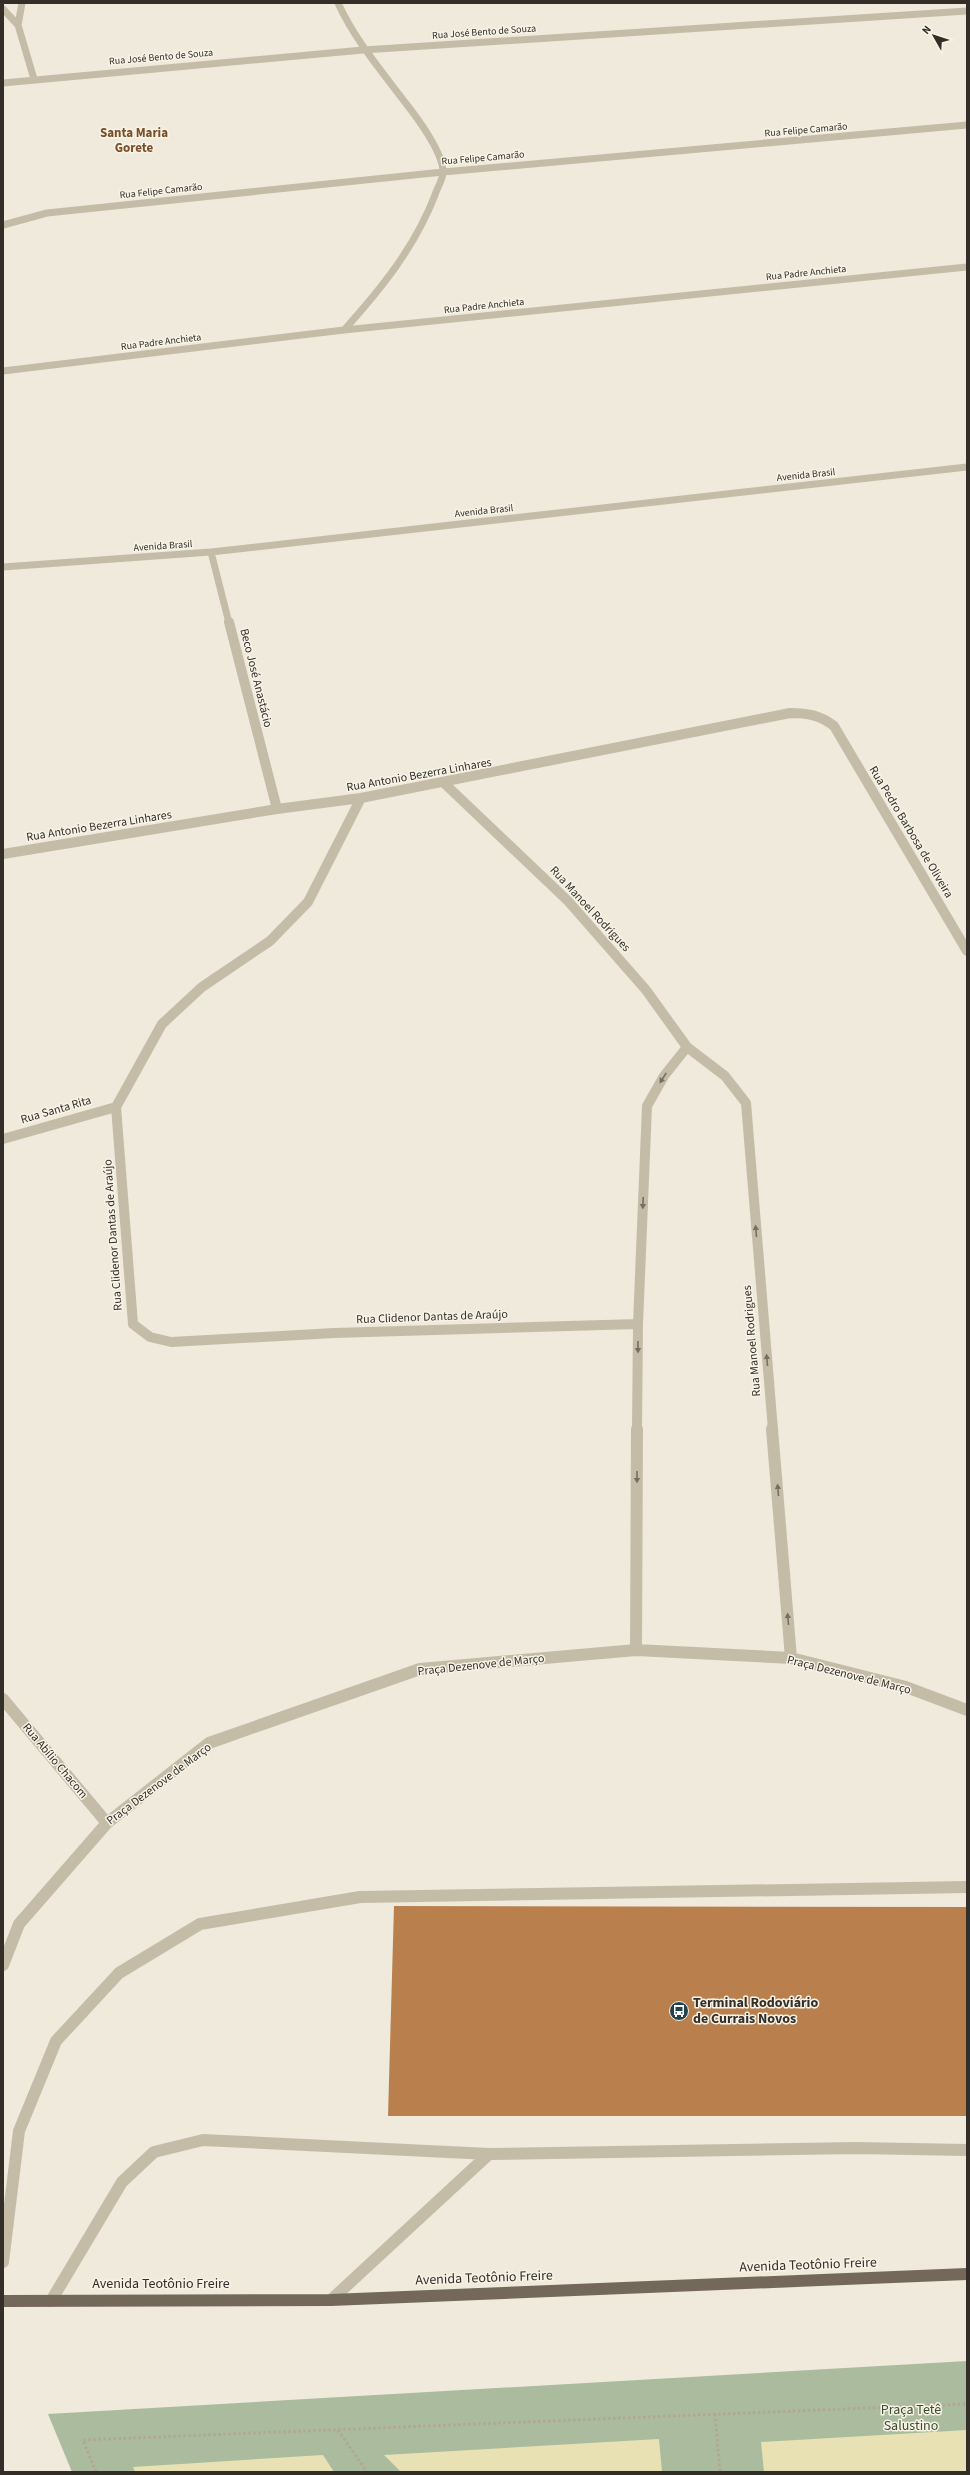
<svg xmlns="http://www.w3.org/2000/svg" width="970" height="2475" viewBox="0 0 970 2475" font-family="'Source Sans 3',sans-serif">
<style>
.green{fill:#aabc9d}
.sand{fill:#e7e1b4}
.building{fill:#b9804e}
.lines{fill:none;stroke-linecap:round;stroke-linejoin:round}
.path{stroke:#b1a793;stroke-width:3;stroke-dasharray:2.5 2.5;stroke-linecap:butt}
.minor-far2{stroke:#c5bca8;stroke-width:7}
.minor-far1{stroke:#c5bca8;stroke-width:10}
.minor{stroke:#c5bca8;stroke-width:12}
.major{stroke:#74685a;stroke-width:12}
.oneway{fill:#756e62}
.labels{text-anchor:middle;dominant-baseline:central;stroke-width:3;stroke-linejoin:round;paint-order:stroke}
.far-street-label{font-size:10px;fill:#332e28;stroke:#f7f3e7}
.street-label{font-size:12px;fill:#332e28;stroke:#f7f3e7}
.far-district-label{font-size:13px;font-weight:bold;fill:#7a4e29;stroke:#f7f3e7}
.near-poi-label{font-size:14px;font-weight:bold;fill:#332e28;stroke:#f7f3e7;text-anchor:start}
.near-street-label{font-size:14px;fill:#332e28;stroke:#f7f3e7}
.near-park-label{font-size:14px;fill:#3b4f2e;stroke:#f7f3e7}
</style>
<rect width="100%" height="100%" fill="#efeadb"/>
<path class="green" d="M 967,2361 L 967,2472 L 72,2472 L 48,2414 Z"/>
<path class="sand" d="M 967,2430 L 967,2472 L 764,2472 L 761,2442 Z
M 659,2439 L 662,2472 L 401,2472 L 384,2455 Z
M 323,2455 L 334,2472 L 135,2472 L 133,2467 Z"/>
<path class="building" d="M 394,1906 L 967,1907 L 967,2116 L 388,2116 Z"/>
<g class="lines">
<path class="path" d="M 715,2414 L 720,2472
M 338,2430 L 367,2472
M 96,2472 L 83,2440 L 967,2404"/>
<path class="minor-far2" d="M 22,3 L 18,25 L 34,79
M 338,3 C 355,40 380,69 404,101 C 416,116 443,152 443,172 C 443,180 437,188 435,195 C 415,247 381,289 344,330
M 3,9 L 18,25
M 3,83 L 363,50 L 967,11
M 3,225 L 47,213 L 443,172 L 967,125
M 3,371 L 344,330 L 967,267
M 211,552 L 229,623
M 3,567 L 211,552 L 967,467"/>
<path class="minor-far1" d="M 229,622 L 277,809
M 444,783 L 568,901 L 646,990 L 687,1047 L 725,1076 L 746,1103 L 773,1430
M 361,798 L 308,902 L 270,941 L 202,987 L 162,1024 L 116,1107 L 133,1324 L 150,1337 L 171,1342 L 334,1333 L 638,1324
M 3,854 L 277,809 L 361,798 L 790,713 C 807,713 820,715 834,726 L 967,951
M 3,1139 L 116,1107
M 637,1430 L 638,1324 L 647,1106 L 664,1076 L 687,1047"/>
<path class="minor" d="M 772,1429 L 791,1658
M 636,1650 L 637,1429
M 3,1699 L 107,1823
M 3,1965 L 19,1924 L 107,1823 L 209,1743 L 420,1669 L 636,1650 L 791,1658 L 906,1687 L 967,1710
M 3,2262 L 19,2131 L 56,2041 L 119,1973 L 200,1924 L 360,1897 L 967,1887
M 331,2300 L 489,2154
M 51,2301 L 122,2182 L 154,2152 L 203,2140 L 489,2154 L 856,2148 L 967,2150"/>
<path class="major" d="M 3,2301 L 331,2300 L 967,2274"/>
</g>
<defs><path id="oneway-solid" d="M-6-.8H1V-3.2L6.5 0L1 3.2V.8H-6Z"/></defs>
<g class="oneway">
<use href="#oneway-solid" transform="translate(663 1078) rotate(123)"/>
<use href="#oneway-solid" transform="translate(643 1203) rotate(92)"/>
<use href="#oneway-solid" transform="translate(756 1231) rotate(-95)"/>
<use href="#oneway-solid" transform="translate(638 1347) rotate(90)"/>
<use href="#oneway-solid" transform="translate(767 1360) rotate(-95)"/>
<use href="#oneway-solid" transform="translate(637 1477) rotate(90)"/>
<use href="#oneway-solid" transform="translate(778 1490) rotate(-95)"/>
<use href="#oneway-solid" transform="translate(788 1619) rotate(-95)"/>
</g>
<defs>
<g id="bus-disc" transform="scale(1)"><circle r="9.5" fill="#214350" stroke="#f7f3e7"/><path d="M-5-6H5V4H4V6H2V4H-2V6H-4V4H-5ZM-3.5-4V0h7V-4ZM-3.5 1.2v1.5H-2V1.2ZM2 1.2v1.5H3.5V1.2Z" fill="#fff"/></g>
</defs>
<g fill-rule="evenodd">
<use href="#bus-disc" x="679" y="2011"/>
</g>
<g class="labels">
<g class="far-street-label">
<text transform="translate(484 32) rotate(-4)">Rua José Bento de Souza</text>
<text transform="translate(161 57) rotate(-5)">Rua José Bento de Souza</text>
<text transform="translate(806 130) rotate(-5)">Rua Felipe Camarão</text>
<text transform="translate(483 158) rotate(-5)">Rua Felipe Camarão</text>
<text transform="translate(161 191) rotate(-6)">Rua Felipe Camarão</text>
<text transform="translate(806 273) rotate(-6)">Rua Padre Anchieta</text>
<text transform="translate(484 306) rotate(-6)">Rua Padre Anchieta</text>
<text transform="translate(161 342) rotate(-7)">Rua Padre Anchieta</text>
<text transform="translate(806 475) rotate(-6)">Avenida Brasil</text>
<text transform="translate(484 511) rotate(-6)">Avenida Brasil</text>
<text transform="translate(163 546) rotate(-4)">Avenida Brasil</text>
</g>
<g class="street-label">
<text transform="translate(256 678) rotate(76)">Beco José Anastácio</text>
<text transform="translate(419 775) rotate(-10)">Rua Antonio Bezerra Linhares</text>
<text transform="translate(99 826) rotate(-9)">Rua Antonio Bezerra Linhares</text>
<text transform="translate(911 832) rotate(59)">Rua Pedro Barbosa de Oliveira</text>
<text transform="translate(590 909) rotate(47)">Rua Manoel Rodrigues</text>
<text transform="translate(56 1110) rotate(-16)">Rua Santa Rita</text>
<text transform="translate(113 1235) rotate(-94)">Rua Clidenor Dantas de Araújo</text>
<text transform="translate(432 1317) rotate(-2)">Rua Clidenor Dantas de Araújo</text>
<text transform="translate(752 1341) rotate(-95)">Rua Manoel Rodrigues</text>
<text transform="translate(481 1665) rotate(-6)">Praça Dezenove de Março</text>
<text transform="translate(849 1675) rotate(14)">Praça Dezenove de Março</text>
<text transform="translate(55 1761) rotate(50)">Rua Abílio Chacom</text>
<text transform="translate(159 1784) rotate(-37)">Praça Dezenove de Março</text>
</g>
<g class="far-district-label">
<text x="134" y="133">Santa Maria<tspan x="134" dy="15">Gorete</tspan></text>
</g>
<g class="near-poi-label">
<text x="693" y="2003">Terminal Rodoviário<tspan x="693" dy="16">de Currais Novos</tspan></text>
</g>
<g class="near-street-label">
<text transform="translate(808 2265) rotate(-2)">Avenida Teotônio Freire</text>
<text transform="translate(484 2278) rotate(-2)">Avenida Teotônio Freire</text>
<text x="161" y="2284">Avenida Teotônio Freire</text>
</g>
<g class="near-park-label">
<text x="911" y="2410">Praça Tetê<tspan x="911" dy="16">Salustino</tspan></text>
</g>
</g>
<rect width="970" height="2475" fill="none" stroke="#332e28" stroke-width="8"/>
<g transform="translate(934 36) rotate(309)" stroke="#f7f3e7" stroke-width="3" paint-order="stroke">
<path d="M0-3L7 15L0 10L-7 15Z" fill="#332e28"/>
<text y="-6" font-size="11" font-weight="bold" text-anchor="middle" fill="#332e28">N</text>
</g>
</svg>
